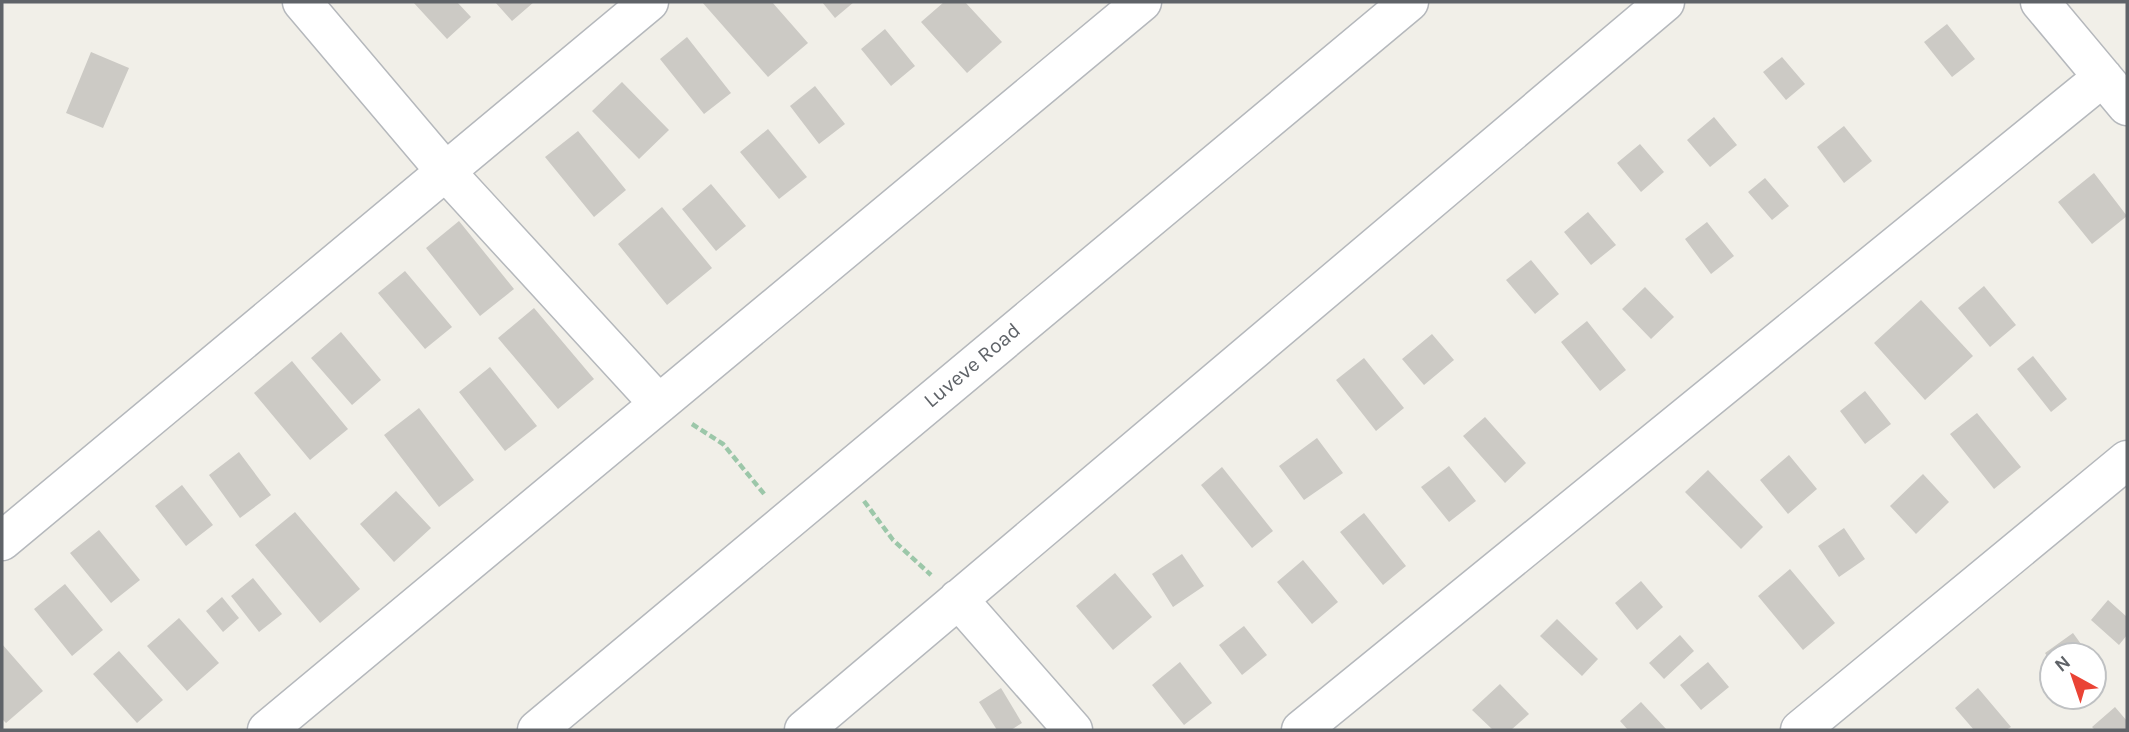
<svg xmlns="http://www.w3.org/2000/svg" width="2129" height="732" viewBox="0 0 2129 732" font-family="Karla,sans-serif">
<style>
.building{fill:#cccac5}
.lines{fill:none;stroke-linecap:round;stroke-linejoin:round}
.minor-casing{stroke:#b5b8bc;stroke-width:41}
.path{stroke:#9cc7a9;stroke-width:4.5;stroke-dasharray:7 3.5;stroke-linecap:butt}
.minor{stroke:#fff;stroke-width:38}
.labels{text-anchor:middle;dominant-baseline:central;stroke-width:5;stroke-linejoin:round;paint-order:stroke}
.street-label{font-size:21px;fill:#5f6368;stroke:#fff}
</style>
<rect width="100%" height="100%" fill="#f1efe8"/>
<path class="building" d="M 413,2 L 457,2 L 471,17 L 447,39 Z
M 495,2 L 534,2 L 512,21 Z
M 702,2 L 772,2 L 808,43 L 768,77 Z
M 822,2 L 854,2 L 835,18 Z
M 944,2 L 965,2 L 1002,42 L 967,73 L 921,22 Z
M 1947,24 L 1975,59 L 1952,77 L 1924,42 Z
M 885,29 L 915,66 L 891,86 L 861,49 Z
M 687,37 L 731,93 L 704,114 L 660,59 Z
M 91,52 L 129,68 L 103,128 L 66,113 Z
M 1782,57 L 1805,84 L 1786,100 L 1763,72 Z
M 622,82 L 669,130 L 639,159 L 592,111 Z
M 815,86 L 845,124 L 819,144 L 790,106 Z
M 1714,117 L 1737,145 L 1710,167 L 1687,140 Z
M 1844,126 L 1872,161 L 1844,183 L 1817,147 Z
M 768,129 L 807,177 L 779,199 L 740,152 Z
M 578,131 L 626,190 L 594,217 L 545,157 Z
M 1640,144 L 1664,172 L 1641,192 L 1617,163 Z
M 2094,173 L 2127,216 L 2092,244 L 2058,202 Z
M 1765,178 L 1789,206 L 1772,220 L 1748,192 Z
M 711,184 L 746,226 L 716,251 L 682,209 Z
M 662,207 L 712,268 L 667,305 L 618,244 Z
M 1588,212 L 1616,245 L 1591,265 L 1564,232 Z
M 459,221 L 514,289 L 480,316 L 426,248 Z
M 1707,222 L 1734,256 L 1711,274 L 1685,239 Z
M 1531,260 L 1559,294 L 1535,314 L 1506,280 Z
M 405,271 L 452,327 L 425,349 L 378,293 Z
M 1984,286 L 2016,325 L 1990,347 L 1958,308 Z
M 1645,287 L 1674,317 L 1651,339 L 1622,309 Z
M 1921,300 L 1973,356 L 1925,400 L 1874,343 Z
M 534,308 L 594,379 L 558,409 L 498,338 Z
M 1587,321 L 1626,370 L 1600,391 L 1561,342 Z
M 341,332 L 381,380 L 352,405 L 311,358 Z
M 1432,334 L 1454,360 L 1424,385 L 1402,359 Z
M 2033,356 L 2067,399 L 2051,412 L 2017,369 Z
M 1364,358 L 1404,408 L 1376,431 L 1336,380 Z
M 292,361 L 348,429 L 310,460 L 254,393 Z
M 490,367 L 537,426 L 505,451 L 459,392 Z
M 1865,391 L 1891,424 L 1865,444 L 1840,411 Z
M 419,408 L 474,480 L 439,507 L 384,435 Z
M 1977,413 L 2021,467 L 1994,489 L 1950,434 Z
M 1485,417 L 1526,463 L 1505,483 L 1463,436 Z
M 1317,438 L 1343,473 L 1304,500 L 1279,466 Z
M 239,452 L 271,495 L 240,518 L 209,475 Z
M 1789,455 L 1817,489 L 1788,514 L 1760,480 Z
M 1449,466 L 1476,501 L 1449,522 L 1421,487 Z
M 1222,467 L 1273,531 L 1252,548 L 1201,485 Z
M 1708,470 L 1763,527 L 1741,549 L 1685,492 Z
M 1923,474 L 1949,502 L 1916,534 L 1890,506 Z
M 182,485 L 213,525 L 186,546 L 155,506 Z
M 396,491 L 431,528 L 394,562 L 360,524 Z
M 295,512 L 360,589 L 320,623 L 255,545 Z
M 1364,513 L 1406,566 L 1383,585 L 1340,532 Z
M 1844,528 L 1865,559 L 1839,577 L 1818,546 Z
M 99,530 L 140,580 L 111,603 L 70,553 Z
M 1182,554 L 1204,586 L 1173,607 L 1152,574 Z
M 1303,560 L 1338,602 L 1312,624 L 1277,582 Z
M 1790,569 L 1835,623 L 1803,650 L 1758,596 Z
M 1115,573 L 1152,617 L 1113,650 L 1076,606 Z
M 253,578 L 282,614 L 259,632 L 231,596 Z
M 1641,581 L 1663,607 L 1637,630 L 1615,603 Z
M 65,584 L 103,630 L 72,656 L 34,609 Z
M 222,597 L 239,618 L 223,632 L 206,611 Z
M 2108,600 L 2127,617 L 2127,635 L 2119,645 L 2091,620 Z
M 179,618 L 219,663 L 187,691 L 147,646 Z
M 1557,619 L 1598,659 L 1582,676 L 1540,636 Z
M 1244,626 L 1267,655 L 1242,675 L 1219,645 Z
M 2073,633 L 2089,655 L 2052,655 L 2052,663 L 2045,653 Z
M 1680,635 L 1694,651 L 1664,679 L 1649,663 Z
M 2,644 L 43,691 L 6,723 L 2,719 Z
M 119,651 L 163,700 L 137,723 L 93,674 Z
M 1180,662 L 1212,703 L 1184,725 L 1152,685 Z
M 1708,662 L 1729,687 L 1701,710 L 1680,685 Z
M 1500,684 L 1529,714 L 1511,730 L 1493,730 L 1472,710 Z
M 1001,688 L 1022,723 L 1011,730 L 997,730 L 979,702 Z
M 1978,688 L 2011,727 L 2006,730 L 1974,730 L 1955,708 Z
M 1641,702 L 1667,730 L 1628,730 L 1620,721 Z
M 2115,707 L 2127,721 L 2127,730 L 2095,730 L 2092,727 Z"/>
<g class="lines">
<g class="minor-casing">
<path id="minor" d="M 302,2 L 446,172 L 659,404
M 2040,2 L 2127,106
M 2,541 L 649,2
M 958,599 L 1073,730
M 267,730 L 1142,2
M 537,730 L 1409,2
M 804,730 L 1665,2
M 1301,730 L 2103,77
M 1800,730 L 2127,460"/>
</g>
<path class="path" d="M 692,424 L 723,444 L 765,495
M 864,501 L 893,540 L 931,575"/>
<use href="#minor" class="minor"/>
</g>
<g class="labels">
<g class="street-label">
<text transform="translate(972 365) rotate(-40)">Luveve Road</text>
</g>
</g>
<rect width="2129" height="732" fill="none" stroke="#5f6368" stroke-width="7"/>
<g transform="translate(2073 676) rotate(320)"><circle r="33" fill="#ffffff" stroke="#bfc1c3" stroke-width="2"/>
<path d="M0-5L12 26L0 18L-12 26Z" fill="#ea4335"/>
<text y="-10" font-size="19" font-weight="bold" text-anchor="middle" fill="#5f6368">N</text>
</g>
</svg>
